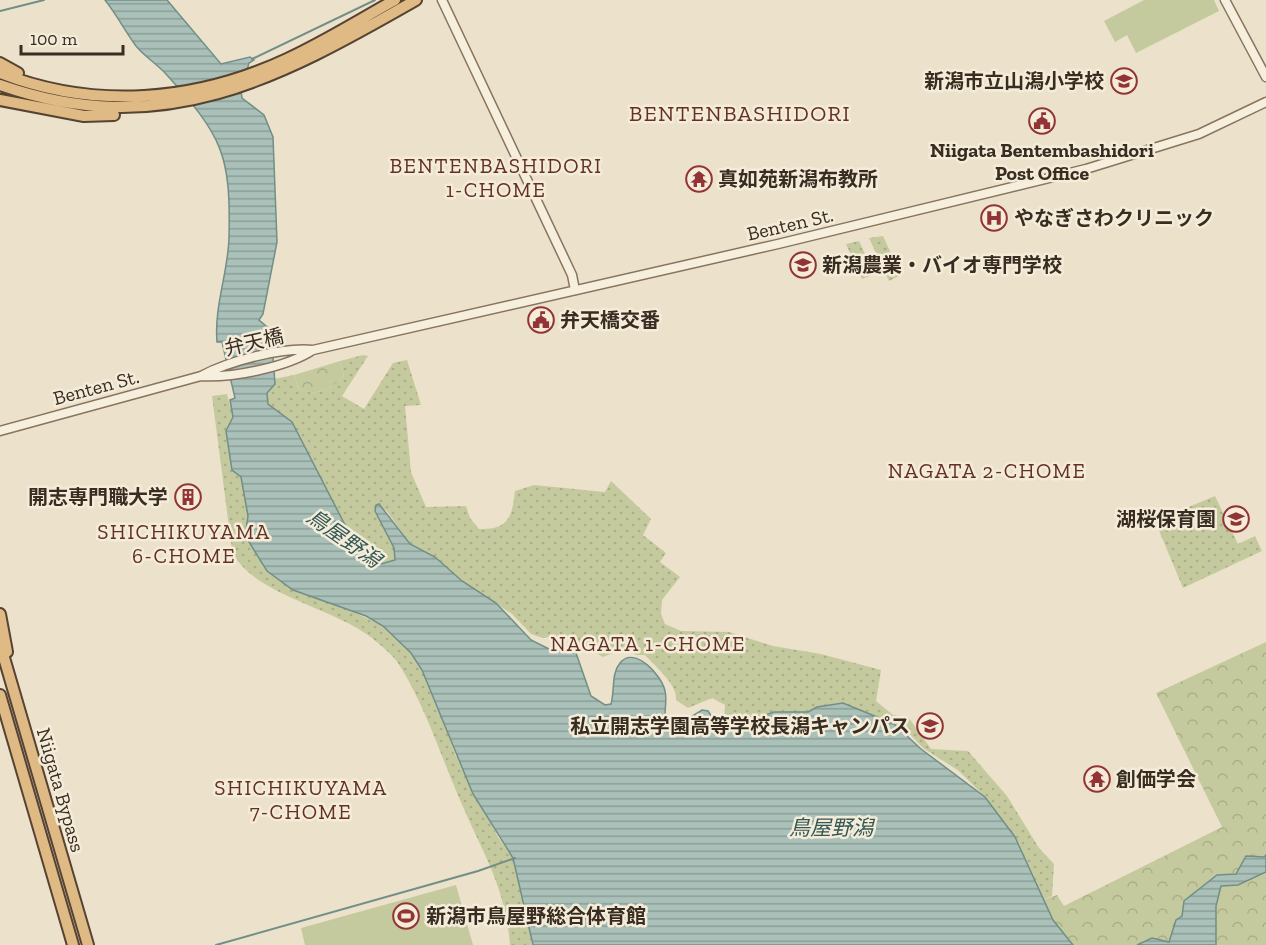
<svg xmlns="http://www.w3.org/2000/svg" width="1266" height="945" viewBox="0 0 1266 945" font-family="'Zilla Slab','Noto Sans JP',serif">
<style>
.grass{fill:url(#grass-dots)}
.forest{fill:url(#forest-crowns)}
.garden{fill:#c5ca9e}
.water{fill:url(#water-rules);stroke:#718f87;stroke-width:1.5}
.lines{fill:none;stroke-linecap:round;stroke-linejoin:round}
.stream{stroke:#718f87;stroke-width:2}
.tertiary-casing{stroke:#87745f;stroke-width:11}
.trunk-casing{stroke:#564333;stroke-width:14}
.tertiary{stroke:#f7efdd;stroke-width:8}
.trunk{stroke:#dfba84;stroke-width:10}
.labels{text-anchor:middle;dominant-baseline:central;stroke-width:5;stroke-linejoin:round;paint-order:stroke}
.poi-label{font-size:20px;font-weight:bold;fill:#392d22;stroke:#f4ecd9;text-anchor:start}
.street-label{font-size:20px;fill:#392d22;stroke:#f4ecd9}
.neighbourhood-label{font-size:21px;letter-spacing:1.5px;fill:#633024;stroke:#f4ecd9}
.water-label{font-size:21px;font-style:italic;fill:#325855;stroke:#f4ecd9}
.quarter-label{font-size:22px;letter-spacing:1.5px;fill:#633024;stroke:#f4ecd9}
</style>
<defs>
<pattern id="grass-dots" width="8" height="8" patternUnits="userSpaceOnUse" patternTransform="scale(1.5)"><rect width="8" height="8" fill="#c5ca9e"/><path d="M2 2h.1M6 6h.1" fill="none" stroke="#aaae88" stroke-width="1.8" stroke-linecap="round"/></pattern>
<pattern id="forest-crowns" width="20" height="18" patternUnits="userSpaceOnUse" patternTransform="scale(1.5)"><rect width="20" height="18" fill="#c5ca9e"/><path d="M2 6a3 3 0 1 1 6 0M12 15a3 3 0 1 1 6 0" fill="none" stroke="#aaae88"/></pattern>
<pattern id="water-rules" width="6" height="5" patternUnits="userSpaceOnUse" patternTransform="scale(1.5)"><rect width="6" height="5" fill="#aac1ba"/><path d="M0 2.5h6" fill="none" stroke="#8b9d97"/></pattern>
</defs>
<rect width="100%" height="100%" fill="#ece1ca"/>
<path class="grass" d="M 883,236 L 901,275 L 889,281 L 869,238 Z
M 859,241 L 874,274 L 862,279 L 846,244 Z
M 363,355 L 368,356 L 342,396 L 364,409 L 393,363 L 407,360 L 421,405 L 405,406 L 411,472 L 426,507 L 466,506 L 470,518 L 479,529 C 508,530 512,518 515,491 L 534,485 L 605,492 L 611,481 L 651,519 L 643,535 L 666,553 L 660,562 L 680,577 L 662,600 L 661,614 L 665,624 L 672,627 L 681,631 L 729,632 L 773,646 L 821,654 L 881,670 L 876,701 L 893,715 L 909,718 L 931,749 L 968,751 L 1007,796 L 1039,848 L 1054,864 L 1052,896 L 1043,900 L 1015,837 L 985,797 L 959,771 L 923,748 L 907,731 L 894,724 L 843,703 L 817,707 L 808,712 L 774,712 L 731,727 L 724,720 L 725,705 L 712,698 L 688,708 L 676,700 C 678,685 655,666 645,655 L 636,655 L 626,648 L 603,657 L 566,635 L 543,638 L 531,634 L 512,614 L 462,581 L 435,557 L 410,544 L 386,510 L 375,511 L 394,548 L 395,561 L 381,564 L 361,556 L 292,422 L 268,404 L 267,393 L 275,384 L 274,379 L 294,375 L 298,388 C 317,398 328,389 344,377 L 340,361 Z
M 227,394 L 233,417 L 226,431 L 232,470 L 241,477 L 248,516 L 246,530 L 267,571 L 383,626 L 411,653 L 422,670 L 435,697 L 455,754 L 498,837 L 513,858 L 519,878 L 532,945 L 510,945 C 506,887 482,852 460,800 C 440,754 425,705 398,663 C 392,654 380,645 372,638 C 335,608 248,593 232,550 L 212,396 Z
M 1215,496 L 1238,544 L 1255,536 L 1262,551 L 1183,588 L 1155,521 Z"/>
<path class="forest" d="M 340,361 L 344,377 C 328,389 317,398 298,388 L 294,375 Z
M 1266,642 L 1266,945 L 1073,945 L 1053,920 L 1043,900 L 1057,895 L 1064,906 L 1222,827 L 1156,693 Z"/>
<path class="garden" d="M 1144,0 L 1214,0 L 1219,11 L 1136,53 L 1127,35 L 1115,42 L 1104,21 Z
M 456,885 L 473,945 L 305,945 L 301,928 Z"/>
<path class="water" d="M 105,0 L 167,0 L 221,64 L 250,57 L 254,60 L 249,63 L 241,91 L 242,98 L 264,115 L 273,137 L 277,242 L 263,314 L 259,320 L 271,330 L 275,384 L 267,393 L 268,404 L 292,422 L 361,556 L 381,564 L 395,560 L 394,548 L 375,511 L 376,505 L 379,504 L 410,544 L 435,557 L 462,581 L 496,603 L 531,640 L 549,649 L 576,653 L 591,696 L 605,705 L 611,704 C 615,690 611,674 620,663 C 635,645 662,676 665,691 C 667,698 665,707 665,715 L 673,723 L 683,722 L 702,710 L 708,711 L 719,727 L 731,727 L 774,712 L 808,712 L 817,707 L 843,703 L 894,724 L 921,749 L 985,797 L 1015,837 L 1053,920 L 1073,945 L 533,945 L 513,858 L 473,794 L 422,670 L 411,653 L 383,626 L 366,616 L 293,590 L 267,571 L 249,542 L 246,530 L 248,516 L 241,477 L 232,470 L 226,431 L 233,417 L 230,400 L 235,398 L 222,342 L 217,342 C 214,306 228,273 229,238 C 231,153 222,136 166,74 C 157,64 144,56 136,46 C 125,31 117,15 105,0 Z
M 1266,855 L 1266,872 L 1238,885 L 1221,886 L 1216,906 L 1216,945 L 1137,945 L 1152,938 L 1169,942 L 1176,920 L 1182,916 L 1184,901 L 1217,875 L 1236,874 L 1246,856 L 1264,857 Z"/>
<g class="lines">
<path class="stream" d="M 0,11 L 44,0
M 252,59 L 375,0
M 216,945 L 478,871 L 515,858"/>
<g class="tertiary-casing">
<path id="tertiary" d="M 442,0 L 572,275 L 575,290
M 1225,0 L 1266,77
M 201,376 C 233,378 287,367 313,350 L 778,244 L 1086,169 L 1199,134 L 1266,102
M 0,431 L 201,376 C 229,361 282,347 313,350"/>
</g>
<g class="trunk-casing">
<path id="trunk" d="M 0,63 L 18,73
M 0,73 C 94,110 195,102 287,59 C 324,42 359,20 395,0
M 0,85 C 162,142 278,79 416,0
M 0,100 L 84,116 L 114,115
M 0,614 L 7,652
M 0,644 L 88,945
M 0,695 L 73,945"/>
</g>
<use href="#tertiary" class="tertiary"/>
<use href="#trunk" class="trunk"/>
</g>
<defs>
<g id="school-ring" transform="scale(1.35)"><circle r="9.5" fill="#f4ecd9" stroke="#923436" stroke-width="1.5"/><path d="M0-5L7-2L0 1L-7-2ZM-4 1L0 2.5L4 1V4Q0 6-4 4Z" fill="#923436"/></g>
<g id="civic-ring" transform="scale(1.35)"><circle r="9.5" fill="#f4ecd9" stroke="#923436" stroke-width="1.5"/><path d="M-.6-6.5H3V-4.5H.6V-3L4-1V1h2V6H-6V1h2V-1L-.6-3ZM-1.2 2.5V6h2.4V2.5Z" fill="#923436"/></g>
<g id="temple-ring" transform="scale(1.35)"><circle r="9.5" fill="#f4ecd9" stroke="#923436" stroke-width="1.5"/><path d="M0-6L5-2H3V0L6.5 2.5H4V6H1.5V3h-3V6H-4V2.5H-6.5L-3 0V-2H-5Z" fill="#923436"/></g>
<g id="hospital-ring" transform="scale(1.35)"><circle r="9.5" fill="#f4ecd9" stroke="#923436" stroke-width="1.5"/><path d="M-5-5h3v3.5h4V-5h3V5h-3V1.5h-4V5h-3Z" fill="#923436"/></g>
<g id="university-ring" transform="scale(1.35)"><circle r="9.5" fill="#f4ecd9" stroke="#923436" stroke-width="1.5"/><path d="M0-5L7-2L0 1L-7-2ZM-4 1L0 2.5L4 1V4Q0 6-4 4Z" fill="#923436"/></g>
<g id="building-ring" transform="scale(1.35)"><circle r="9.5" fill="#f4ecd9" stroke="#923436" stroke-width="1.5"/><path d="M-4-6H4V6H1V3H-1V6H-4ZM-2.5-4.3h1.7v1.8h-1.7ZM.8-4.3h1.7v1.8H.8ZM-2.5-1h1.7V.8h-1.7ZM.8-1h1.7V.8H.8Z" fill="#923436"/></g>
<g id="stadium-ring" transform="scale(1.35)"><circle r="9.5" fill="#f4ecd9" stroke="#923436" stroke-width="1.5"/><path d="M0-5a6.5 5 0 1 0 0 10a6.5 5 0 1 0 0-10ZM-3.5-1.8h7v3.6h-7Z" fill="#923436"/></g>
</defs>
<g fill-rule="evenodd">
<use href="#school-ring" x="1124" y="81"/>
<use href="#civic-ring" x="1042" y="121"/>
<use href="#temple-ring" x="699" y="179"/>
<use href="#hospital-ring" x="994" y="218"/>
<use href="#university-ring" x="803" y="265"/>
<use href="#civic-ring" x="541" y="320"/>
<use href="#building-ring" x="188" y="497"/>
<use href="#school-ring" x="1236" y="519"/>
<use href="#school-ring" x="930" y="726"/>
<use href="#temple-ring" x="1097" y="779"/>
<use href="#stadium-ring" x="406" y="916"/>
</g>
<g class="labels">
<g class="poi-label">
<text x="1104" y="81" text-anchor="end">新潟市立山潟小学校</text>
<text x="1042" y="150" text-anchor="middle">Niigata Bentembashidori<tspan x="1042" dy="23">Post Office</tspan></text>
<text x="718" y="179">真如苑新潟布教所</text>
<text x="1014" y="218">やなぎさわクリニック</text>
<text x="822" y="265">新潟農業・バイオ専門学校</text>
<text x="560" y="320">弁天橋交番</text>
<text x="168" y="497" text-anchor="end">開志専門職大学</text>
<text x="1216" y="519" text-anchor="end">湖桜保育園</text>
<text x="910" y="726" text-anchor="end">私立開志学園高等学校長潟キャンパス</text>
<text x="1116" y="779">創価学会</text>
<text x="426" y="916">新潟市鳥屋野総合体育館</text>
</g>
<g class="street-label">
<text transform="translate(790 224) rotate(-13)">Benten St.</text>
<text transform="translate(254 342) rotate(-13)">弁天橋</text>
<text transform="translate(96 387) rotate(-15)">Benten St.</text>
<text transform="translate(61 790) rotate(74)">Niigata Bypass</text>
</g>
<g class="neighbourhood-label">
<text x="496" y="165">BENTENBASHIDORI<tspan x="496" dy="24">1-CHOME</tspan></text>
<text x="987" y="470">NAGATA 2-CHOME</text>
<text x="184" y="531">SHICHIKUYAMA<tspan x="184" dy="24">6-CHOME</tspan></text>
<text x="648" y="643">NAGATA 1-CHOME</text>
<text x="301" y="787">SHICHIKUYAMA<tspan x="301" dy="24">7-CHOME</tspan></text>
</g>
<g class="water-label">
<text transform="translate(344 538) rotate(35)">鳥屋野潟</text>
<text x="831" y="827">鳥屋野潟</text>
</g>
<g class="quarter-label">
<text x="740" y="113">BENTENBASHIDORI</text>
</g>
</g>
<path d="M21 45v9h102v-9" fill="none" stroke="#392d22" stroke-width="3"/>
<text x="30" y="45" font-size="18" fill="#392d22" stroke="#f4ecd9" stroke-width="4.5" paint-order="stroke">100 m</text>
</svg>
